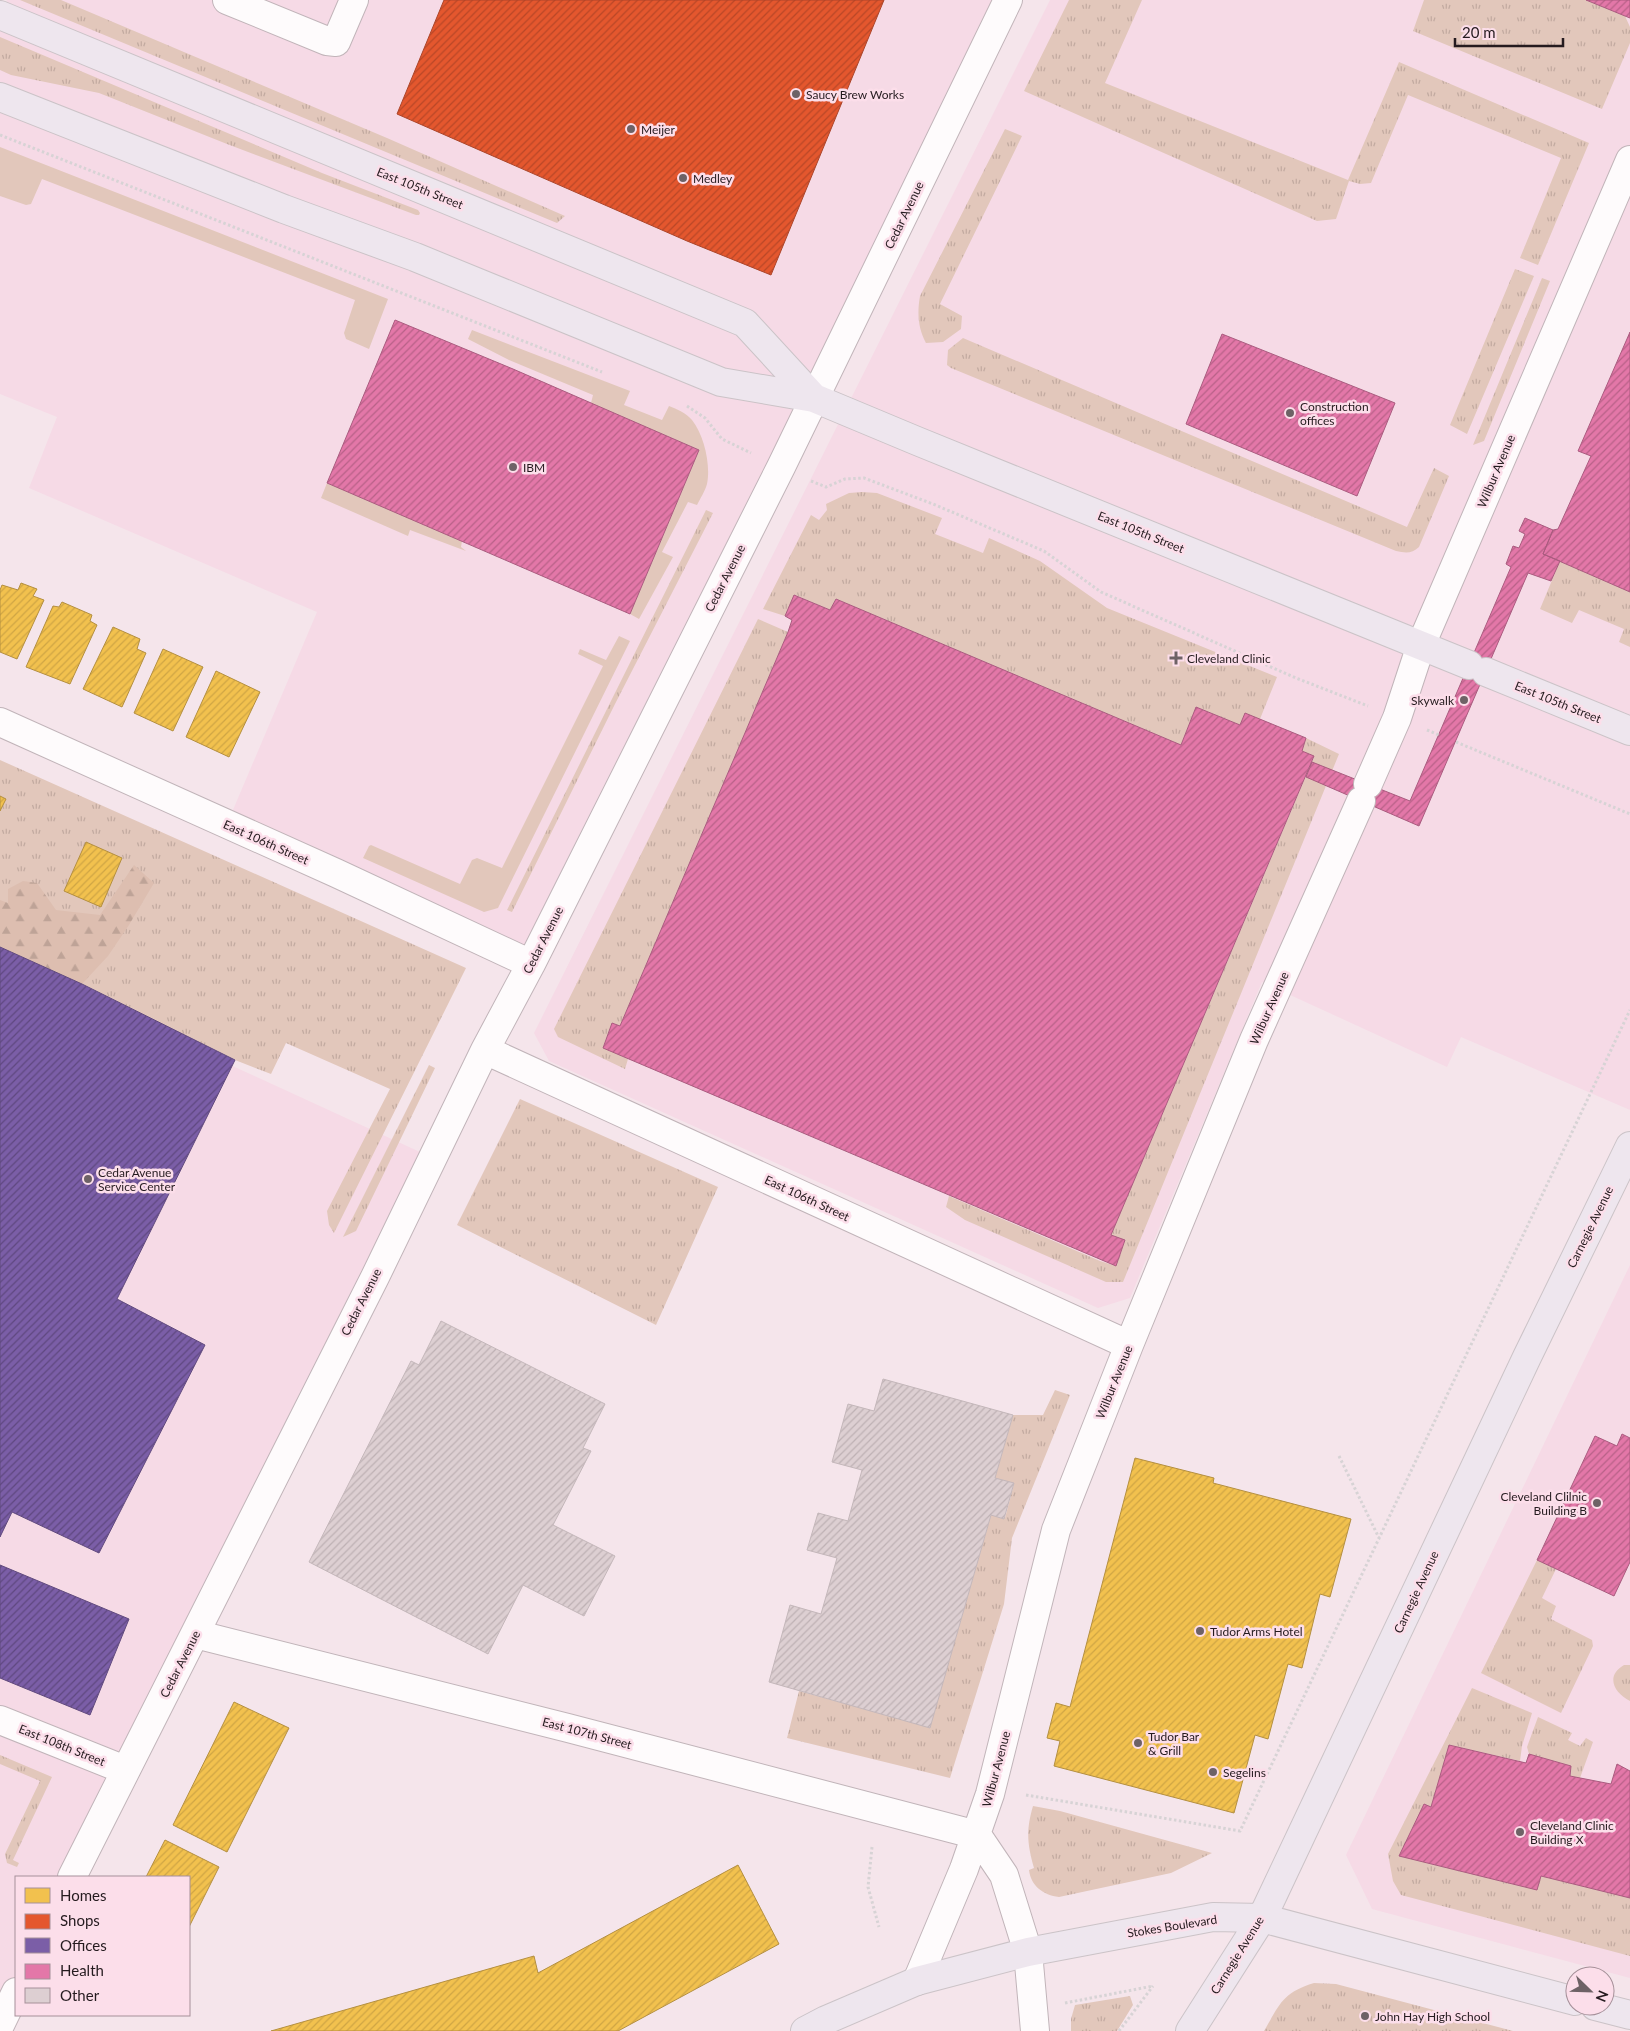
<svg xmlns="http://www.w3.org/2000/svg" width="1630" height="2031" viewBox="0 0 1630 2031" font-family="Lato,sans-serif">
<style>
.built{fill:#f6dae6}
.grass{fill:url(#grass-tufts)}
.forest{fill:url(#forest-firs)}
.garden{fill:#e2c7bb}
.homes{fill:url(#homes-hatch);stroke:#b48f40}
.shops{fill:url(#shops-hatch);stroke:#ab452a}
.offices{fill:url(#offices-hatch);stroke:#614a7e}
.health{fill:url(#health-hatch);stroke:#aa5b7f}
.building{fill:url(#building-hatch);stroke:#c4b7ba}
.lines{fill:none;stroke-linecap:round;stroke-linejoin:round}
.minor-casing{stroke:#c1b4b9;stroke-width:30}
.major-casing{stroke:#cbc3c7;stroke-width:30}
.path{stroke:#d7d3d5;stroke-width:3;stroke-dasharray:2.5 2.5;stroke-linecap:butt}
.minor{stroke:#fefbfc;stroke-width:28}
.major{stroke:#eee6ee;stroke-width:28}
.poi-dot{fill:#6e6266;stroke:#fcdeea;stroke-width:2}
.labels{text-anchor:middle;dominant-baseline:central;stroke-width:5;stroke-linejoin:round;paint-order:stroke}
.poi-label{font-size:12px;fill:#251b1f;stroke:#fcdeea;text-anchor:start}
.street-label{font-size:12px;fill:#251b1f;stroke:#fcdeea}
</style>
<defs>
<pattern id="grass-tufts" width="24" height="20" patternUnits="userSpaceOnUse" patternTransform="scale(1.25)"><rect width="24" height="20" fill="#e2c7bb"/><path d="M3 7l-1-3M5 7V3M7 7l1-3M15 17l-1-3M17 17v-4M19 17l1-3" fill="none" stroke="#c2aaa0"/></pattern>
<pattern id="forest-firs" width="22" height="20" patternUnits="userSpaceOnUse" patternTransform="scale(1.25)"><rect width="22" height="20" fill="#ddbeb0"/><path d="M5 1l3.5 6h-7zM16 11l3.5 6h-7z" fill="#bea397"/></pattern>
<pattern id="homes-hatch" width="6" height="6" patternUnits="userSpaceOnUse" patternTransform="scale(1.25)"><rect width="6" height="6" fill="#f2c14e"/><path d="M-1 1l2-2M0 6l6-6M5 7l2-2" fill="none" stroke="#cfa544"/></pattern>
<pattern id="shops-hatch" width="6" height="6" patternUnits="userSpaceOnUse" patternTransform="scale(1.25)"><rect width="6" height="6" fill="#e4572e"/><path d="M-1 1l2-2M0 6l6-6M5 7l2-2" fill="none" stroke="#b94727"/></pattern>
<pattern id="offices-hatch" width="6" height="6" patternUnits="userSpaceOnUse" patternTransform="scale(1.25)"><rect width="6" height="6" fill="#7b5ea7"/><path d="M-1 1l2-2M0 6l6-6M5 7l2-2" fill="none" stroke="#5f4880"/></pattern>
<pattern id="health-hatch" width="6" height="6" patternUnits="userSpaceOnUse" patternTransform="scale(1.25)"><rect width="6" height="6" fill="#e377a8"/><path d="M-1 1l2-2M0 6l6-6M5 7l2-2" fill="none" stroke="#b86188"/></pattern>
<pattern id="building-hatch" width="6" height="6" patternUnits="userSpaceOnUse" patternTransform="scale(1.25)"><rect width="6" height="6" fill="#ddcfd2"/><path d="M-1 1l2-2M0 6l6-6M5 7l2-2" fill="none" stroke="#beb1b4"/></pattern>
</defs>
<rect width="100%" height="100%" fill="#f5e5eb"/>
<path class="built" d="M 7,0 L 1008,0 L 531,964 L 227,824 L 317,612 L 29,488 L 57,417 L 0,394 L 0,15 Z
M 1050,0 L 1630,0 L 1630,1110 L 1461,1037 L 1447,1067 L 1262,982 L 1130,1298 L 1098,1308 L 549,1061 L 534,1033 Z
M 0,959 L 433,1158 L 72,1877 L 16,1877 L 16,1992 L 0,2025 Z
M 1630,1265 L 1630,1978 L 1372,1909 L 1346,1855 Z"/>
<path class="grass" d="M 20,0 L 61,0 L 387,138 L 565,216 L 557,223 Z
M 1069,0 L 1142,0 L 1105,83 L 1348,180 L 1399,62 L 1589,143 L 1538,265 L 1520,258 L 1561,158 L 1408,95 L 1371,183 L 1360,184 L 1349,181 L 1336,219 L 1317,221 L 1024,91 Z
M 1424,0 L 1586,0 L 1625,16 L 1630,27 L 1630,43 L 1602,109 L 1413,31 Z
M 0,37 L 322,173 L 418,210 L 420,213 L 419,215 L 416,215 L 227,144 L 99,93 L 11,75 L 0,70 Z
M 1005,129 L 1022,136 L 940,304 L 962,316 L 961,329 L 943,342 L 926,343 C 918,328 917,313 920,296 Z
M 1515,269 L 1534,276 L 1467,434 L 1450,425 Z
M 1542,278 L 1550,281 L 1484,441 L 1473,445 Z
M 963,338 L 1407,527 L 1434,468 L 1449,476 L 1419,547 C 1412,554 1405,553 1396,551 L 951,368 L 947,365 L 948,350 Z
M 862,492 L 877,493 L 942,518 L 935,534 L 983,553 L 989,538 L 1040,561 L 1107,608 L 1277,677 L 1260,719 L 1245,714 L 1240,725 L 1196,707 L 1181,745 L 836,599 L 830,610 L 795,595 L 785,616 L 763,609 L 811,515 L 819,520 L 827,510 L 826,504 L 849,493 Z
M 706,510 L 713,513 L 615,704 L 512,912 L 507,910 Z
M 1560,561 L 1630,592 L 1630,647 L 1619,642 L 1624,629 L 1579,610 L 1572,623 L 1540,609 Z
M 758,619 L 788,632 L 620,1026 L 612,1023 L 603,1047 L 628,1059 L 625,1069 L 558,1037 L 554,1029 Z
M 1306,738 L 1339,754 L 1123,1282 L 1106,1282 L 965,1220 L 946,1207 L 949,1196 L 1100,1261 L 1116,1266 L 1125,1240 L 1111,1235 L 1314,757 L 1302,751 Z
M 0,760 L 466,968 L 334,1233 L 329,1225 L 327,1211 L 390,1089 L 286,1043 L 271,1074 L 235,1060 L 82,984 L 0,947 Z
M 429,1065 L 435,1068 L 356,1231 L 343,1237 Z
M 520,1099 L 718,1187 L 656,1325 L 457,1225 Z
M 1055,1390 L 1070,1395 L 1012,1538 L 1004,1604 L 950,1778 L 787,1738 L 799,1691 L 930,1727 L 991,1515 L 1005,1518 L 1014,1484 L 995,1478 L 1013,1415 L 1043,1415 Z
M 1537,1560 L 1556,1569 L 1542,1598 L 1556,1606 L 1551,1619 L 1592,1640 L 1593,1646 L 1561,1713 L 1481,1673 Z
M 1624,1665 L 1630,1665 L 1630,1701 C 1614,1693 1605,1676 1624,1665 Z
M 1472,1688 L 1532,1713 L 1522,1746 L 1520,1761 L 1449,1745 L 1431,1807 L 1424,1805 L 1399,1856 L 1537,1890 L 1541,1876 L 1630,1898 L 1630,1956 L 1401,1895 L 1393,1881 L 1388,1854 Z
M 1538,1717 L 1572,1733 L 1568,1740 L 1580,1746 L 1586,1738 L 1593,1742 L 1580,1778 L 1570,1776 L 1571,1766 L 1529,1754 L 1527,1747 Z
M 0,1755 L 52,1777 L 13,1860 L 19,1863 L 17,1867 L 7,1863 L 5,1854 L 40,1781 L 0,1764 Z
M 1033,1806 L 1060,1811 L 1212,1853 L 1171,1873 L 1059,1897 C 1043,1895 1031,1886 1029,1870 L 1034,1868 C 1027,1843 1026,1830 1033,1806 Z
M 1314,1983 L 1336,1984 L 1513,2031 L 1264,2031 C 1280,2004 1282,1993 1314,1983 Z
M 1130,1996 L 1133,2005 L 1117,2031 L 1071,2031 L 1071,2019 L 1075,2005 Z"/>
<path class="forest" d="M 134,865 L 154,883 L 129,925 L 108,956 L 82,984 L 0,947 L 0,900 L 8,903 L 8,889 L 23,881 L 37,883 L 56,910 L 100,915 Z"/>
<path class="garden" d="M 0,147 L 388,299 L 369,349 L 346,339 L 344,333 L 355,300 L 42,179 L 31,204 L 26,205 L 0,196 Z
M 472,330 L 630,391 L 624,405 L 662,420 L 669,406 C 677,409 686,413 692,420 C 704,435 711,465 707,484 C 705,491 700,499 697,505 L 688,502 L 662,552 L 673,557 L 639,619 L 630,614 L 699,450 L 591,403 L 593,395 L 509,360 L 468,339 Z
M 327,483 L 462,541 L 461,547 L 466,551 L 410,530 L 408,536 L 321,498 Z
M 619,636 L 630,641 L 498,908 L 484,912 L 363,858 L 369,846 L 371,845 L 460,884 L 472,860 L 477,858 L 502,868 L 603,666 L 578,654 L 580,649 L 606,660 Z"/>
<path class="homes" d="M 464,0 L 594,0 L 591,7 L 699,52 L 720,0 L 854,0 L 752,248 L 419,107 Z
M 21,583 L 37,589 L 33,596 L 44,600 L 17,659 L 0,652 L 0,590 L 2,585 L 18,590 Z
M 62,602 L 92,615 L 90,621 L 97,625 L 70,684 L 26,667 L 53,606 L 59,607 Z
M 113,627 L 140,639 L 137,649 L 146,653 L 122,707 L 83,689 Z
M 163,649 L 203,667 L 173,731 L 134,713 Z
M 216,671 L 260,692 L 229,757 L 186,737 Z
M 0,796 L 6,799 L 0,811 Z
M 86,842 L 122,858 L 101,907 L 64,891 Z
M 1135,1458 L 1214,1478 L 1213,1483 L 1351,1519 L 1330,1597 L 1320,1594 L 1302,1668 L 1288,1664 L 1268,1739 L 1255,1735 L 1234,1813 L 1054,1766 L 1060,1741 L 1047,1738 L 1056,1703 L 1070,1707 Z
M 234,1702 L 289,1728 L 227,1852 L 173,1825 Z
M 165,1840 L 219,1867 L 189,1927 L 189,1877 L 146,1877 Z
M 738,1865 L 779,1944 L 618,2031 L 271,2031 L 534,1956 L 538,1973 Z"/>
<path class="shops" d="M 444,0 L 884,0 L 771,275 L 687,241 L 397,114 Z"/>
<path class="offices" d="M 0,947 L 82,984 L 235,1060 L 117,1299 L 205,1345 L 99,1553 L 12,1512 L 0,1537 Z
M 0,1565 L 129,1619 L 90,1715 L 0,1678 Z"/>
<path class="health" d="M 1586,0 L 1630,0 L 1630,18 L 1625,16 Z
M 395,320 L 513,369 L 699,450 L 630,614 L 327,483 Z
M 1630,332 L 1630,592 L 1543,554 L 1553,530 L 1558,529 L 1591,456 L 1578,451 Z
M 1222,334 L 1395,403 L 1357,496 L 1186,424 Z
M 1525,518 L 1553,530 L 1543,554 L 1560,561 L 1551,581 L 1528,573 L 1419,826 L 1306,777 L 1312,762 L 1410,801 L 1511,567 L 1506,564 L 1513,546 L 1519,548 L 1525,534 L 1519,531 Z
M 794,595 L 830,610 L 836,599 L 1181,745 L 1196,707 L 1240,725 L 1245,713 L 1306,738 L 1302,751 L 1314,756 L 1111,1235 L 1125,1240 L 1116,1266 L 603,1048 L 612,1023 L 620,1026 L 788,632 L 792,620 L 785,616 Z
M 1622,1434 L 1630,1438 L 1630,1562 L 1614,1596 L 1537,1560 L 1595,1436 L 1617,1446 Z
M 1449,1745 L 1526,1763 L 1529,1754 L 1571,1766 L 1570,1776 L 1611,1784 L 1617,1764 L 1630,1771 L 1630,1898 L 1541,1876 L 1537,1890 L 1399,1856 L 1424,1804 L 1431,1807 Z"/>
<path class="building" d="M 441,1321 L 605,1404 L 583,1448 L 591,1451 L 553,1525 L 615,1556 L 584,1616 L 523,1585 L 488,1654 L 309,1562 L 411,1361 L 419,1365 Z
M 883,1379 L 1013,1415 L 995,1478 L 1014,1483 L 1004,1519 L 991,1515 L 930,1728 L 769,1682 L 790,1605 L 821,1614 L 837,1558 L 807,1550 L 818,1513 L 848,1521 L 862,1470 L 832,1462 L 848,1404 L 874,1411 Z"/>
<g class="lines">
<g class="minor-casing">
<path id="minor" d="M 227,0 L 327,41 L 336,42 L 354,0
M 0,722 L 336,873 L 531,964
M 1368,784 L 1397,718 L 1421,645 L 1630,160
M 485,1050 L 1129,1345
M 195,1634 L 568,1728 L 977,1835
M 0,1720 L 125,1770
M 977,1835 L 1004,1875 L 1028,1952 L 1035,2031
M 72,1877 L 375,1277 L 485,1050 L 531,964 L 781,467 L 1008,0
M 917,1981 L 964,1869 L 990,1794 L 1056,1530 L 1129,1345 L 1254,1040 L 1361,801
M 0,2025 L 16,1992"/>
</g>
<g class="major-casing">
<path id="major" d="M 0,15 L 745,323 L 814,398
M 0,97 L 284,209 L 415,257 L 721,382 L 814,398 L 917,441 L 1469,665
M 1486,672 L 1630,731
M 1595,2006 L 1630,2015
M 805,2031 L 826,2020 L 917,1981 L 1028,1952 L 1213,1917 L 1262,1918 L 1575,2001
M 1190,2031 L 1262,1918 L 1527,1357 L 1630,1146"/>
</g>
<path class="path" d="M 0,135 L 602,372
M 687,406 L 705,418 L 722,439 L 751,453
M 811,481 L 826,487 L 845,479 L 864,478 L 933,504 L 1044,551 L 1101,592 L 1296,678 L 1368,706
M 1427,730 L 1439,735
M 1456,742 L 1630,814
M 1339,1456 L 1379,1538
M 1026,1795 L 1240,1831 L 1630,1010
M 872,1847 L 868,1887 L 879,1927
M 1065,2003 L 1153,1986
M 1119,2031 L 1153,1986"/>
<use href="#minor" class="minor"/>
<use href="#major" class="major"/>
</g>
<g class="poi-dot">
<circle cx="796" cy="94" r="5"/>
<circle cx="631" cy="129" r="5"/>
<circle cx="683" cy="178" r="5"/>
<circle cx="1290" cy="413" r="5"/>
<circle cx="513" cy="467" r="5"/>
<path d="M1173.5 650.5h5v5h5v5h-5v5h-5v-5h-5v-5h5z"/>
<circle cx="1464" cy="700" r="5"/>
<circle cx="88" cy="1179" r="5"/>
<circle cx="1597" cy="1503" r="5"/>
<circle cx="1200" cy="1631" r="5"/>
<circle cx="1138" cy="1743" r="5"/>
<circle cx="1213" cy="1772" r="5"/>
<circle cx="1520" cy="1832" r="5"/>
<circle cx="1365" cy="2016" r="5"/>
</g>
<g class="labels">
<g class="poi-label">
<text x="806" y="94">Saucy Brew Works</text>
<text x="641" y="129">Meijer</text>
<text x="693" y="178">Medley</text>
<text x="1300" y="406">Construction<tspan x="1300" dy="14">offices</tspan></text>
<text x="523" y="467">IBM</text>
<text x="1187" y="658">Cleveland Clinic</text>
<text x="1454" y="700" text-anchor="end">Skywalk</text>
<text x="98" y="1172">Cedar Avenue<tspan x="98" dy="14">Service Center</tspan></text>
<text x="1587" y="1496" text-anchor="end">Cleveland Clilnic<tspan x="1587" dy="14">Building B</tspan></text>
<text x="1210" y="1631">Tudor Arms Hotel</text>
<text x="1148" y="1736">Tudor Bar<tspan x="1148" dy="14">&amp; Grill</tspan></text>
<text x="1223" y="1772">Segelins</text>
<text x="1530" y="1825">Cleveland Clinic<tspan x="1530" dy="14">Building X</tspan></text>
<text x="1375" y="2016">John Hay High School</text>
</g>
<g class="street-label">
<text transform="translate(420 188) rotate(22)">East 105th Street</text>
<text transform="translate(904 215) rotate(-64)">Cedar Avenue</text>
<text transform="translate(1496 471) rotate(-67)">Wilbur Avenue</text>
<text transform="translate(1141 532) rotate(22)">East 105th Street</text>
<text transform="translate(725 578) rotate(-63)">Cedar Avenue</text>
<text transform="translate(1558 702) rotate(22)">East 105th Street</text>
<text transform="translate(266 842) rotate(24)">East 106th Street</text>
<text transform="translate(543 940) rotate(-63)">Cedar Avenue</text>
<text transform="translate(1269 1008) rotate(-66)">Wilbur Avenue</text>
<text transform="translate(807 1198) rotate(25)">East 106th Street</text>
<text transform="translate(1590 1227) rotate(-64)">Carnegie Avenue</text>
<text transform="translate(361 1302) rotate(-63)">Cedar Avenue</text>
<text transform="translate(1114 1382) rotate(-68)">Wilbur Avenue</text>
<text transform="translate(1416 1592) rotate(-65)">Carnegie Avenue</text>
<text transform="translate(180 1664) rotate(-63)">Cedar Avenue</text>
<text transform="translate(587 1733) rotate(15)">East 107th Street</text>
<text transform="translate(62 1745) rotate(22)">East 108th Street</text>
<text transform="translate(996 1769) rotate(-75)">Wilbur Avenue</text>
<text transform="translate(1172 1926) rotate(-9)">Stokes Boulevard</text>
<text transform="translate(1237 1955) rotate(-58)">Carnegie Avenue</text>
</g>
</g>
<rect x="15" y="1876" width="175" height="140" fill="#fcdeea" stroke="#a69099"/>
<rect x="25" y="1888" width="25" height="15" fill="#f2c14e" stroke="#a69099"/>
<text x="60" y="1901" font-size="15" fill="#251b1f">Homes</text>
<rect x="25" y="1914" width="25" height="15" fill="#e4572e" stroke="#a69099"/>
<text x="60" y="1926" font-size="15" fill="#251b1f">Shops</text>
<rect x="25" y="1938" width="25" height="15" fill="#7b5ea7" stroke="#a69099"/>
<text x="60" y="1951" font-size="15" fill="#251b1f">Offices</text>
<rect x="25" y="1964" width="25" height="15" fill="#e377a8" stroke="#a69099"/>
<text x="60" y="1976" font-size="15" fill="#251b1f">Health</text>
<rect x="25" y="1988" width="25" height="15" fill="#ddcfd2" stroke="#a69099"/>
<text x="60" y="2001" font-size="15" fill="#251b1f">Other</text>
<g transform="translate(1590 1991) rotate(113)"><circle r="24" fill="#fcdeea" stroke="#a69099"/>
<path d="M0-4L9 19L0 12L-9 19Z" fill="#6e6266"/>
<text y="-8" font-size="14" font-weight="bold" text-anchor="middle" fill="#251b1f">N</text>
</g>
<path d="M1455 38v8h108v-8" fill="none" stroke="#251b1f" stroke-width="2.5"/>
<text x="1462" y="38" font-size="15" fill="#251b1f" stroke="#fcdeea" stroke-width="4" paint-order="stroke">20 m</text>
</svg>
